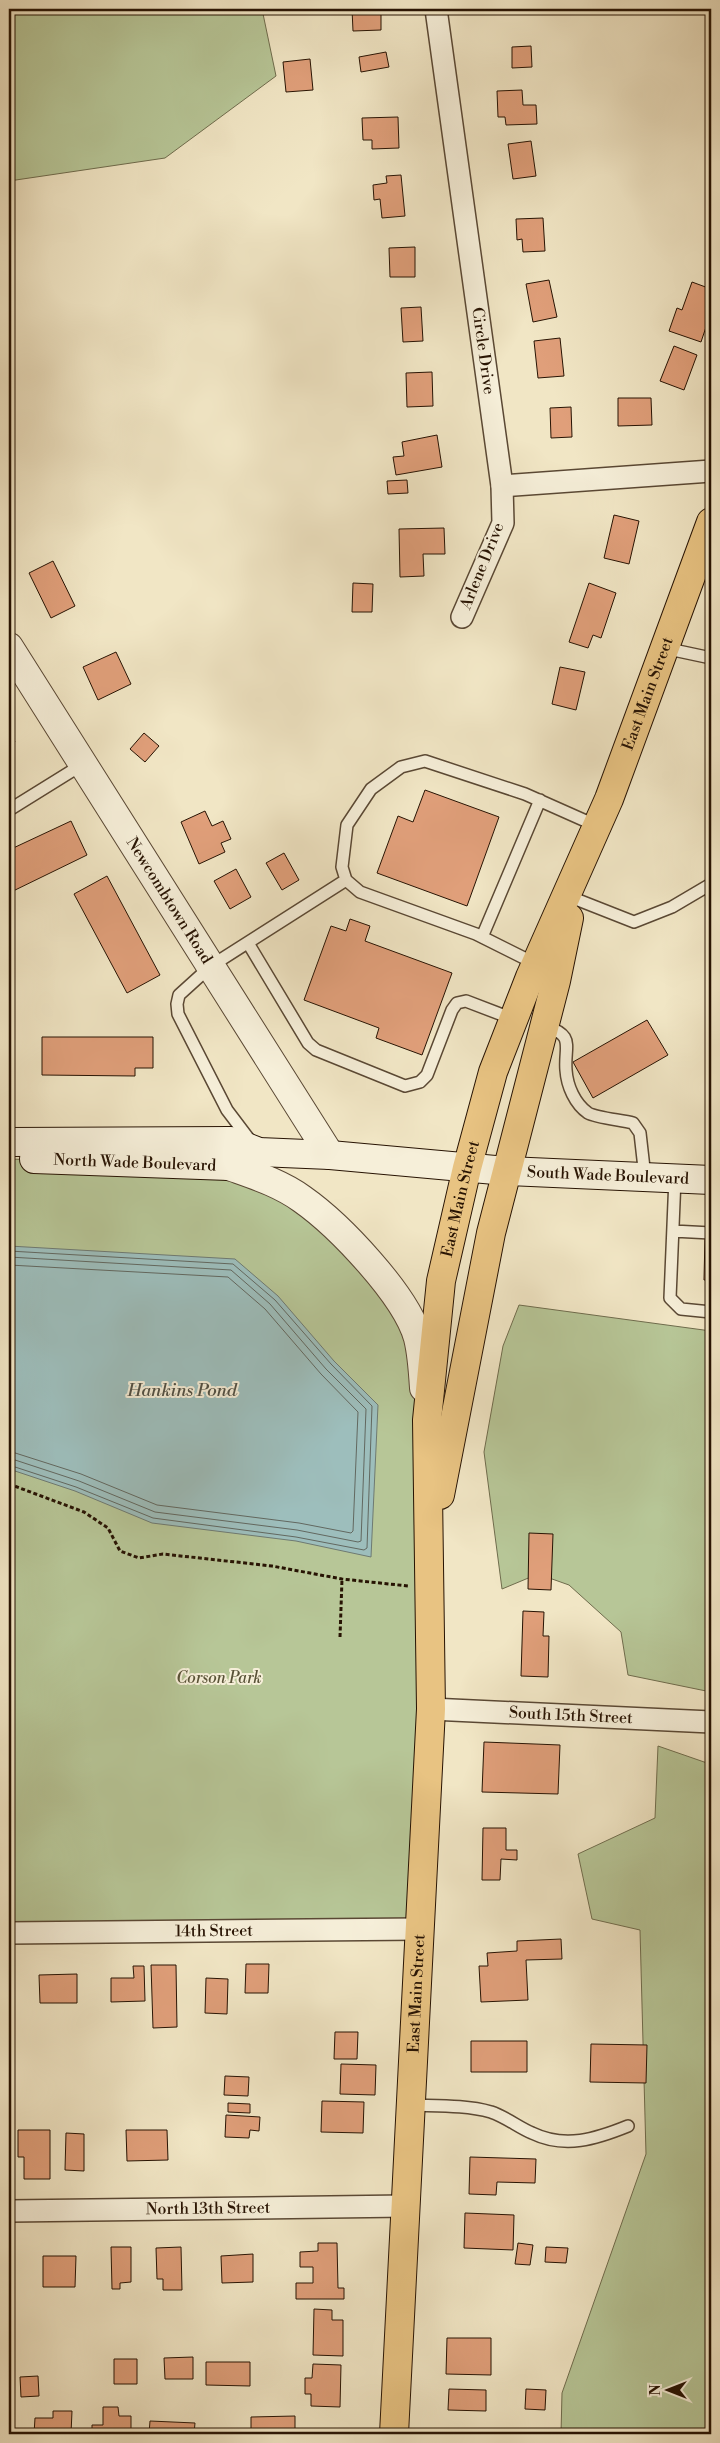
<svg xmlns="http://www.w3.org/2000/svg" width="720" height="2443" viewBox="0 0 720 2443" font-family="'Libre Bodoni',serif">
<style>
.green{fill:#b7c697;stroke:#6f6c4d}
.water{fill:#9dbebc;stroke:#6e7a72}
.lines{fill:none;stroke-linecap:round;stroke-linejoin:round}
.shore{stroke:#626860;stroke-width:1}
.building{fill:#e09f7a;stroke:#271303}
.service-casing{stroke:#5a4834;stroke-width:14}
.minor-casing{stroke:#5a4834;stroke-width:24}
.tertiary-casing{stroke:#5a4834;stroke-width:30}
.secondary-casing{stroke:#271303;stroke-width:30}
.trunk-casing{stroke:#271303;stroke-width:30}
.path{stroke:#271303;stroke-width:3;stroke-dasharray:4 2.5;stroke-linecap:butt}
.service{stroke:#f6efd9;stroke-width:11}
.minor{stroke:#f6efd9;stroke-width:21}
.tertiary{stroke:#f6efd9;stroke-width:28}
.secondary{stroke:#f6efd9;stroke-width:28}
.trunk{stroke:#e8c382;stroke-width:28}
.labels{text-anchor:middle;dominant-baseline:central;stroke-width:4;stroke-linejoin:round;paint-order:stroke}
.street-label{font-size:16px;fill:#271303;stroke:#f6efd9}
.park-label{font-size:16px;font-style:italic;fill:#595237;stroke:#f6efd9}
.water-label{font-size:18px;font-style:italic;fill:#504f44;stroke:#f6efd9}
</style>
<rect width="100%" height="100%" fill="#f1e6c5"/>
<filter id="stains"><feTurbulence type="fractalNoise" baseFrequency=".004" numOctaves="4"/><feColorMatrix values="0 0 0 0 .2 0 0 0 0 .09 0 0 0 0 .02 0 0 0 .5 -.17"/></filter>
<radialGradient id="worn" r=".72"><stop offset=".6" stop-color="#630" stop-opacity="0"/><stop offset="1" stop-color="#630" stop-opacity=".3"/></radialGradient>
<path class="green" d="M 9,9 L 262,9 L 276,76 L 165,158 L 9,181 Z
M 9,1159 L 229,1166 L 302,1199 L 418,1338 L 419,1929 L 9,1933 Z
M 519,1305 L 711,1331 L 711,1692 L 628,1675 L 621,1632 L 569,1585 L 538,1574 L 502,1589 L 484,1452 L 503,1346 Z
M 658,1746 L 707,1763 L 711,1825 L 711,2434 L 561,2434 L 562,2393 L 646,2154 L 640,1930 L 592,1919 L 578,1854 L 655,1818 Z"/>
<path class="water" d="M 9,1246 L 235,1259 L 278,1296 L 334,1361 L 378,1405 L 371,1557 L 296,1541 L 152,1523 L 75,1491 L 9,1469 Z"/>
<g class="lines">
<path class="shore" d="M 9,1251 L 233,1264 L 275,1300 L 331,1364 L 372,1406 L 367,1548 L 364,1550 L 296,1537 L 153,1518 L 76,1487 L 9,1465
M 9,1257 L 231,1270 L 270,1304 L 326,1369 L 366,1409 L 361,1541 L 358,1542 L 297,1530 L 155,1512 L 79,1481 L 9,1458
M 9,1265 L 228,1277 L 265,1309 L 321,1374 L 358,1412 L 353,1531 L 351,1533 L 299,1523 L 157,1505 L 81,1474 L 9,1451"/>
</g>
<path class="building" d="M 352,9 L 381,9 L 381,30 L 353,31 Z
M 490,9 L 506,9 L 506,11 L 490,12 Z
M 531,46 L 532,67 L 512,68 L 512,47 Z
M 386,52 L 389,67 L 361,72 L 359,57 Z
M 310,59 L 313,90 L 286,92 L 283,62 Z
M 522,90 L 523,105 L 536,105 L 537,124 L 506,125 L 505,117 L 498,117 L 497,91 Z
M 398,117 L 399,148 L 372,149 L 372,140 L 363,140 L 362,118 Z
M 531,141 L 536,176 L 513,179 L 508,144 Z
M 401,175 L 405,216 L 382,218 L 380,199 L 374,200 L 373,185 L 387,183 L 386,176 Z
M 543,218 L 545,251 L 523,252 L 522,239 L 517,240 L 516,219 Z
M 415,247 L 415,277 L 390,277 L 389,248 Z
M 549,280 L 557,317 L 533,322 L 526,284 Z
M 692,282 L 711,289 L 711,312 L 701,342 L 669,331 L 677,308 L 682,310 Z
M 421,307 L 423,341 L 403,342 L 401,308 Z
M 560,338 L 564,376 L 538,378 L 534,341 Z
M 674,346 L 697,355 L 684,390 L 660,381 Z
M 432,372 L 433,406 L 407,407 L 406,373 Z
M 618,398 L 651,398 L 652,425 L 618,426 Z
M 571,407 L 572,437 L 551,438 L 550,408 Z
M 437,435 L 442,467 L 396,475 L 393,457 L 404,456 L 402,442 Z
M 407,480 L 408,493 L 388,494 L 387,481 Z
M 614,515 L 639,521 L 629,564 L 604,558 Z
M 444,528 L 445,554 L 423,554 L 424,576 L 400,577 L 399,529 Z
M 53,561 L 75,606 L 51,618 L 29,573 Z
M 353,583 L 373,584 L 372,612 L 352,612 Z
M 589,583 L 616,593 L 601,638 L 593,635 L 588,648 L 569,642 Z
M 116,652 L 131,684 L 98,700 L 83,667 Z
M 560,667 L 585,672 L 576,710 L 552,704 Z
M 9,731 L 15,742 L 9,745 Z
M 144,733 L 159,746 L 145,762 L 130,749 Z
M 425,790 L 499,817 L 467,906 L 377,873 L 398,816 L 413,822 Z
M 205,811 L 212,826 L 223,821 L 231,839 L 221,843 L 225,852 L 199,864 L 181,822 Z
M 71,821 L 87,855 L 9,893 L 9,850 Z
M 284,853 L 299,880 L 282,890 L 266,863 Z
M 236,869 L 251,897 L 230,909 L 214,881 Z
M 107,876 L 160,975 L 127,993 L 74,894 Z
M 350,919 L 370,926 L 365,941 L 452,973 L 422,1055 L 376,1038 L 379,1028 L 304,1000 L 331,926 L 346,931 Z
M 647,1020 L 668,1055 L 593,1098 L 573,1062 Z
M 42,1037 L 153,1037 L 153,1068 L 135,1068 L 135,1076 L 42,1075 Z
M 705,1236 L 711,1236 L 711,1280 L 704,1280 Z
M 529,1533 L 553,1534 L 551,1590 L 528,1589 Z
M 523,1611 L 544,1612 L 543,1636 L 549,1636 L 548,1677 L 521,1676 Z
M 484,1742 L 560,1745 L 558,1794 L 482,1792 Z
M 483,1828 L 506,1828 L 506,1850 L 517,1850 L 517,1860 L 501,1859 L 500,1880 L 482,1880 Z
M 561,1939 L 562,1959 L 526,1960 L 528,2000 L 481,2002 L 479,1966 L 488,1966 L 487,1953 L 517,1951 L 517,1941 Z
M 246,1964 L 269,1964 L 268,1993 L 245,1993 Z
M 151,1965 L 176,1965 L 177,2027 L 153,2028 Z
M 133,1966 L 144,1966 L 145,2001 L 111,2002 L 111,1978 L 134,1978 Z
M 77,1974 L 77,2003 L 40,2003 L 39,1975 Z
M 206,1978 L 228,1979 L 227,2014 L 205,2013 Z
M 335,2032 L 358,2032 L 357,2059 L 334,2059 Z
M 471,2041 L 527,2041 L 527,2072 L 471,2072 Z
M 591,2044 L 647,2045 L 646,2083 L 590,2082 Z
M 341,2064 L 376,2065 L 375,2095 L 340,2094 Z
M 225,2076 L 249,2077 L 248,2096 L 224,2095 Z
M 322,2101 L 364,2102 L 363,2133 L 321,2132 Z
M 228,2103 L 250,2104 L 250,2113 L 228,2112 Z
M 226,2115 L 260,2117 L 259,2131 L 250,2130 L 249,2138 L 225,2137 Z
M 18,2130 L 50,2130 L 50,2179 L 24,2179 L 24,2157 L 18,2157 Z
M 126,2130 L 167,2130 L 168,2160 L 127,2161 Z
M 66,2133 L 84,2134 L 84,2171 L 65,2170 Z
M 470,2157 L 536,2159 L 535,2183 L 497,2182 L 496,2195 L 469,2194 Z
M 465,2213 L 514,2215 L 513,2250 L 464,2248 Z
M 318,2243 L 337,2243 L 338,2288 L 344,2288 L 344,2299 L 296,2299 L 296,2283 L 313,2283 L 313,2267 L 300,2267 L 300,2252 L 318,2251 Z
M 518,2243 L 533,2245 L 530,2265 L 515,2264 Z
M 111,2247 L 131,2247 L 131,2282 L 120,2283 L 120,2289 L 112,2289 Z
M 181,2247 L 182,2290 L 163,2290 L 163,2279 L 157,2279 L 156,2248 Z
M 546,2247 L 568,2248 L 566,2263 L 545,2262 Z
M 253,2254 L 253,2282 L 222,2283 L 221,2256 Z
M 43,2256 L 76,2256 L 75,2287 L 43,2287 Z
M 314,2309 L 332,2310 L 332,2320 L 343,2320 L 343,2356 L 313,2355 Z
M 447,2338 L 491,2338 L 491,2375 L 446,2374 Z
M 193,2357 L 193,2379 L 165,2379 L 164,2358 Z
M 114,2359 L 137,2359 L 137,2384 L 114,2384 Z
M 206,2362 L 250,2362 L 250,2386 L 206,2385 Z
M 313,2364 L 341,2365 L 340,2407 L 311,2406 L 311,2394 L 305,2394 L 305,2378 L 312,2378 Z
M 38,2376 L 39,2396 L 21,2397 L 20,2377 Z
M 449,2389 L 486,2390 L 486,2411 L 448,2410 Z
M 526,2389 L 546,2390 L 545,2410 L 525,2409 Z
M 9,2407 L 13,2407 L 12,2434 L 9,2434 Z
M 103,2407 L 118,2407 L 119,2416 L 131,2416 L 131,2434 L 92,2434 L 92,2425 L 103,2425 Z
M 53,2411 L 72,2411 L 71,2434 L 34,2434 L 35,2418 L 53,2418 Z
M 295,2416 L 295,2434 L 251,2434 L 251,2417 Z
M 150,2421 L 195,2423 L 194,2434 L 149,2434 Z
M 475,2430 L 475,2434 L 447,2434 L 447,2431 Z"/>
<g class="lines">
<g class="service-casing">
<path id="service" d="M 664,648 L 711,658
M 9,810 L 83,764
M 573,898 L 634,922 L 672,907 L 711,884
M 482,937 L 540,800
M 248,943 L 308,1043 L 316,1050 L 405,1086 L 420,1082 L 427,1075 L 452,1010 L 457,1003 L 466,1001 L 513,1019
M 536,964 L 476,934 L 360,892 L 346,880 L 342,867 L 347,825 L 371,789 L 401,767 L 425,761 L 525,794 L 597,826
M 544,1026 C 576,1035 564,1046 566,1070 C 567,1086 575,1104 588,1113 C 597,1118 622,1120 633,1123 L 640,1133 L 645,1177
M 252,1143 L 227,1110 L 178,1014 L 177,1004 L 179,995 L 211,966 L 346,880
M 675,1178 L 670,1298 L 681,1309 L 711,1312
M 673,1231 L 711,1233
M 411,2105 C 437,2106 466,2105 491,2112 C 506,2117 518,2127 532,2133 C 565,2149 596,2139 628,2126"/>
</g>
<g class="minor-casing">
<g id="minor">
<path id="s1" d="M 436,9 L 502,486 L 503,523 L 462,617"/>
<path d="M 502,486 L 711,471"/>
<path id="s2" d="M 431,1709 L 711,1722"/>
<path id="s3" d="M 9,1933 L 419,1929"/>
<path id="s4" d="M 9,2211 L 406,2206"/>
</g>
</g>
<g class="tertiary-casing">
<g id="tertiary">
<path id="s5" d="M 9,647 L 330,1155"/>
<path d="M 229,1166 C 254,1175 280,1183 302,1199 C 339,1225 406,1295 418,1338 C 422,1354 423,1372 424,1388"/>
</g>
</g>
<g class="secondary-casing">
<g id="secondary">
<path id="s6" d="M 9,1142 L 231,1141 L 259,1152 L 330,1155 L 506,1171 L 711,1180"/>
<path id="s7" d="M 34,1159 L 229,1166 L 259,1152"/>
</g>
</g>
<g class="trunk-casing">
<g id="trunk">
<path d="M 440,1495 L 491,1233 L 556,981 L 569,918"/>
<path id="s8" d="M 394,2434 L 431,1709 L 427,1420 L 441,1281 L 467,1168 L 493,1072 L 530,977 L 609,799 L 711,522"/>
</g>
</g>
<path class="path" d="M 9,1484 L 84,1512 L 108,1528 L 120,1551 L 139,1558 L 163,1554 L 272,1566 L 342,1579 L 408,1586
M 340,1637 L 342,1579"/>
<use href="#service" class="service"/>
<use href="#minor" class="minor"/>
<use href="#tertiary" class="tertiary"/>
<use href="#secondary" class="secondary"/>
<use href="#trunk" class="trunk"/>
</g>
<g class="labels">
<g class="street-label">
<text stroke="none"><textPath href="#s1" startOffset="345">Circle Drive</textPath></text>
<text transform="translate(482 566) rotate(-68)">Arlene Drive</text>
<text stroke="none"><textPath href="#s8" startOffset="1779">East Main Street</textPath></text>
<text stroke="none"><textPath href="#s5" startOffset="300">Newcombtown Road</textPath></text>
<text stroke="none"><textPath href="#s7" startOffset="101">North Wade Boulevard</textPath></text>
<text stroke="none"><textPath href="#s6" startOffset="602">South Wade Boulevard</textPath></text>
<text stroke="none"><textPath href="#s8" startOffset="1239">East Main Street</textPath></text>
<text stroke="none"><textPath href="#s2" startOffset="140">South 15th Street</textPath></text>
<text stroke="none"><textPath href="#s3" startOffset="205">14th Street</textPath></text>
<text stroke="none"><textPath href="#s8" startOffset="441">East Main Street</textPath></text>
<text stroke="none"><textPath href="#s4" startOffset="199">North 13th Street</textPath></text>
</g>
<g class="park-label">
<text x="219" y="1678">Corson Park</text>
</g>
<g class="water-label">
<text x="182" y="1390">Hankins Pond</text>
</g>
</g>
<rect width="720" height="2443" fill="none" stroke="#f1e6c5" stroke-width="30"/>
<rect x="10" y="10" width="700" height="2423" fill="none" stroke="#271303" stroke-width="2.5"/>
<rect x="15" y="15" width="690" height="2413" fill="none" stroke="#271303"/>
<g transform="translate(668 2390) rotate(270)" stroke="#f6efd9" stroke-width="4" paint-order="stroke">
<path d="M0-4L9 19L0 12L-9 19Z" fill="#271303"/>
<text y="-8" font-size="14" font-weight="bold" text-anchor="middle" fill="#271303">N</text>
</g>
<rect width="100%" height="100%" filter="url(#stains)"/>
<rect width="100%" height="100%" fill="url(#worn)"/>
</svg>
